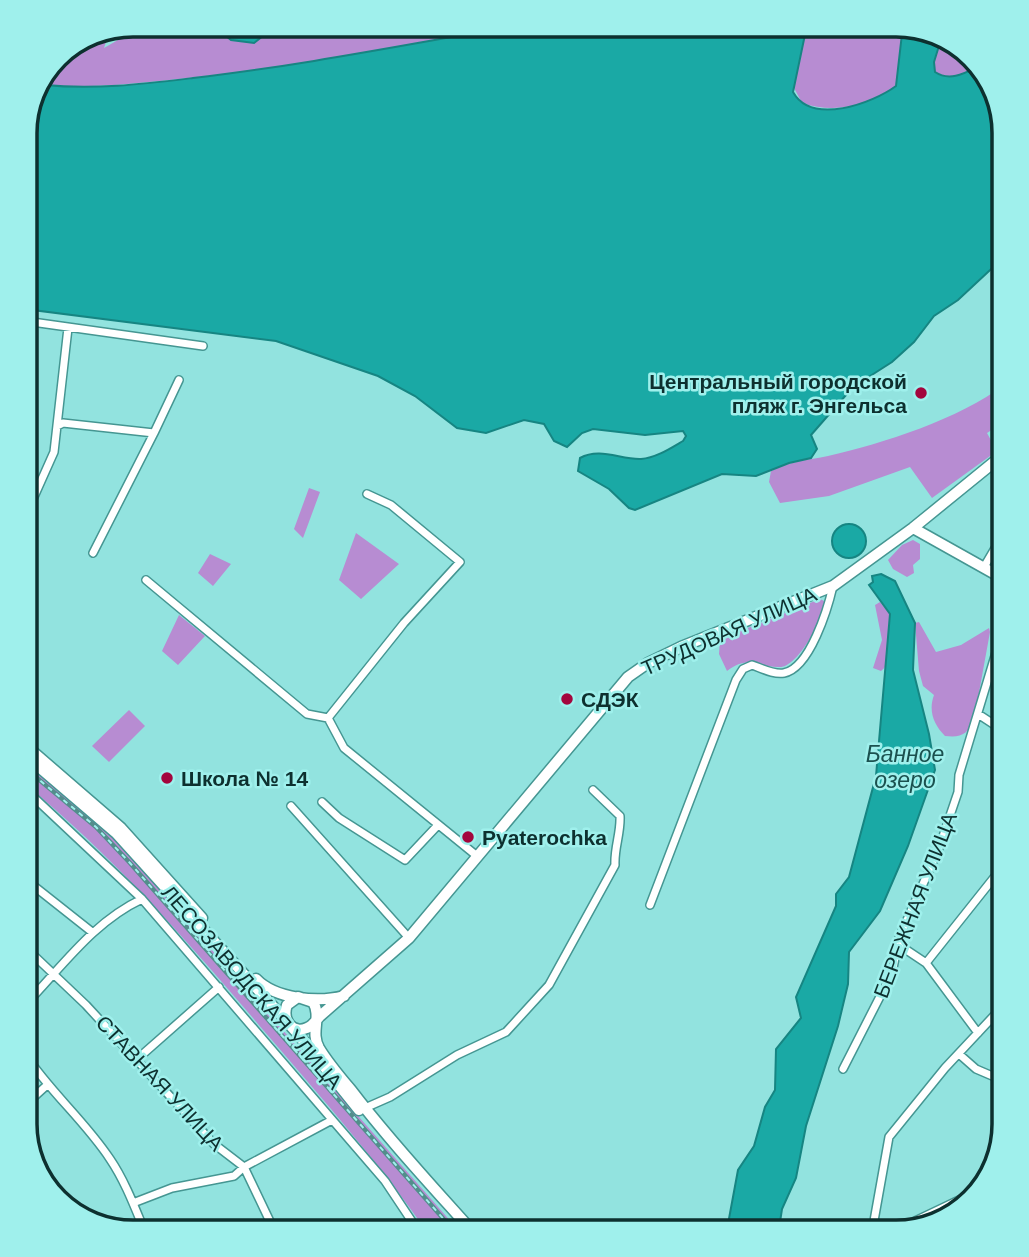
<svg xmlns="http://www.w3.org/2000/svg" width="1029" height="1257" viewBox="0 0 1029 1257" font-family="Arial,sans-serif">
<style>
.green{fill:#b78cd2}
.water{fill:#1aa9a5;stroke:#168582;stroke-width:2}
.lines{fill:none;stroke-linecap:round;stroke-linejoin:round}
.minor-casing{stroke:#459692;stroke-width:10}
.major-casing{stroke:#459692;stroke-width:13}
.minor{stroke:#fff;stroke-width:7}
.major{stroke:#fff;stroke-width:10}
.rail-casing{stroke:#538e8c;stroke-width:4.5}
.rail{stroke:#9ff0ec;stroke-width:2;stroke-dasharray:5;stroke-linecap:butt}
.poi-dot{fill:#a3063d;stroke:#9ff0ec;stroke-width:2.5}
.labels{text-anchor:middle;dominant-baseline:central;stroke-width:5;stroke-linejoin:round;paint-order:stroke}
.poi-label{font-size:21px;font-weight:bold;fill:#0d302f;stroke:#9ff0ec;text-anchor:start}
.street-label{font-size:21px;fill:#0d302f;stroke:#9ff0ec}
.water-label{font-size:23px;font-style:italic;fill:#1b514f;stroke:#9ff0ec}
.rim{fill:none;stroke:#0d302f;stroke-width:3.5}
</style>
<rect width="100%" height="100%" fill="#92e3df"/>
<path class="green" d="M 144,25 L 219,25 L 220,30 L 268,32 L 268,25 L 550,25 L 550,29 L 544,35 L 519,28 L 503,28 C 398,46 294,67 188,78 C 139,83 93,89 45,85 L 61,52 L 109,33 L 104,48 Z
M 807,25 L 903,25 L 896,86 C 869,106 834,114 802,103 L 793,86 Z
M 942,36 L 950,39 L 979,65 C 965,74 950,82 935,72 L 934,62 Z
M 1004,385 L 1004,422 L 987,433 L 997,451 L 932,498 L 910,467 L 829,496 L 780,503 L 769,482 L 771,471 C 790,461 808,460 828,456 C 882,444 961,418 1004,385 Z
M 309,488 L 320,492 L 303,538 L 294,529 Z
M 356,533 L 399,564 L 361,599 L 339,580 Z
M 913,540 L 920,544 L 920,559 L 913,565 L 914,573 L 907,577 L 893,569 L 888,560 L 902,545 Z
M 210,554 L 231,564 L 213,586 L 198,573 Z
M 820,599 L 824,601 C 825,617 798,667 780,667 C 758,668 749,654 727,671 L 719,654 L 720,639 Z
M 880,602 L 890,614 C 890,630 895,661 881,671 L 873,668 L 882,640 L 875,605 Z
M 179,615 L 205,636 L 178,665 L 162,651 Z
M 919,622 L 936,652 L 961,645 L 989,628 L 990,632 L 974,720 C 967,734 962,738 945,736 C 934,725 928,711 934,695 L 923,686 L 919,671 L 915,623 Z
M 129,710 L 145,726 L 109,762 L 92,746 Z
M 25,761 L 108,831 L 460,1232 L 427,1232 C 380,1164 325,1102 271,1039 C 194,949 117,859 25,784 Z"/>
<path class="water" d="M 219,25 L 268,25 L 268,32 L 254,43 L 231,40 L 219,30 Z
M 550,25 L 807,25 L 793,92 C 812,126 873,103 896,86 L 903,25 L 942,36 L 934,62 L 935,72 C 950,82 965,73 979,66 L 986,72 L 1004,132 L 1004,257 L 958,300 L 934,316 L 914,342 L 892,362 L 853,387 L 811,435 L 817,449 L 811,458 L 789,463 L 756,476 L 722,474 L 635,510 L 629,508 L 609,489 L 578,471 L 580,458 C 600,447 621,460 641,459 C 656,458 671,448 683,441 L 686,436 L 683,431 L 645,435 L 593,429 L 582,433 L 567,447 L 554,441 L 544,424 L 524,420 L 486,433 L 457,428 L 415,396 L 378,376 L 276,341 L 25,309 L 25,125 L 45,85 C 95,90 143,84 193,78 C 297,66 399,46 503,28 C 518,28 537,36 549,33 Z
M832 541a17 17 0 1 1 34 0a17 17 0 1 1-34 0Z
M 881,574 L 895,581 L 915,623 L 913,670 L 929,734 L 935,770 L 908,846 L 880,911 L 849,952 L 848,984 L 838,1026 L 806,1126 L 796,1178 L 782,1209 L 780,1222 L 772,1232 L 730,1232 L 728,1224 L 738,1170 L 754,1146 L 765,1107 L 775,1090 L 776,1049 L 801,1018 L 796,997 L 836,906 L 836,894 L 849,877 L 876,776 L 890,614 L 869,585 L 873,582 L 872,576 Z"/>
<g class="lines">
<g class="minor-casing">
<path id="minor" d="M 25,321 L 203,346
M 57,426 L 63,423 L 154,433 L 179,380
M 25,517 L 54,452 L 68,328
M 93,553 L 154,433
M 984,567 L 1004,533
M 146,580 L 307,714 L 328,718
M 978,714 L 1004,731
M 328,718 L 404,623 L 460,562 L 391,505 L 367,494
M 328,718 L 344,748 L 477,856
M 25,789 L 142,899 L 385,1181 L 419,1232
M 322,802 L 339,818 L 405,860 L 438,825
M 291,806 L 409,938
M 25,879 L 92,932
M 650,905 L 736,680 L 743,669 L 752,665 C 761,668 774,675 784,673 C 810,668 828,608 833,586
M 899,945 L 926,963 L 978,1033
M 25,947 L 86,1005 L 214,1144 L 244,1167 L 275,1232
M 926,963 L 1004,865
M 25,1005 C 62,967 93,922 142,899
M 25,1054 C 50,1092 85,1121 110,1159 C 125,1181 135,1208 145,1232
M 959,1054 L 976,1069 L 1004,1081
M 135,1061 L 219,987
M 843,1069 L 892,973 L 899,938 L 939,848 L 958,792 L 959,775 L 998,646 L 1004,614
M 25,1105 L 46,1086
M 365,1108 L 390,1097 L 457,1055 L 506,1032 L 549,985 L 615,865 C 614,848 621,833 620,816 L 593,790
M 133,1203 L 172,1188 L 234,1176 L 244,1167 L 332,1120
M 949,1205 L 956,1215
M 872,1232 L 889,1137 L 945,1068 L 1004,1005
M 892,1232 L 978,1191"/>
</g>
<g class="major-casing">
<path id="major" d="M 913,528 L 1004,579
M 25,745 L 121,828 L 202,918
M 25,755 L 116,833 L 298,1034 L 359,1110
M 256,979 C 275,999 318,1003 344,996
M 473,1232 C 432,1186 389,1140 351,1090 C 340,1077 328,1063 319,1048 C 310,1032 322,1017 313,1002 L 298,997 L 287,1005 C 282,1018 291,1035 307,1028 C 313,1026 316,1020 320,1016 L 409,938 L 628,677 L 648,663 L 681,647 L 833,586 L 913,528 L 1004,454"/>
</g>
<use href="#minor" class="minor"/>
<use href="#major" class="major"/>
<g class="rail-casing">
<path id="rail" d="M 25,768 L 96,827 L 130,863 L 455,1232"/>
</g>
<use href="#rail" class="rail"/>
</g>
<g class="poi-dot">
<circle cx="921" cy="393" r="7"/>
<circle cx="567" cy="699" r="7"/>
<circle cx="167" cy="778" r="7"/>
<circle cx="468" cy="837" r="7"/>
</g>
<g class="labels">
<g class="poi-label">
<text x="907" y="381" text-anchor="end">Центральный городской<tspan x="907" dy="24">пляж г. Энгельса</tspan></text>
<text x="581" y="699">СДЭК</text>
<text x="181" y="778">Школа № 14</text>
<text x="482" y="837">Pyaterochka</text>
</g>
<g class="street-label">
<text transform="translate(729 631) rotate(-24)">ТРУДОВАЯ УЛИЦА</text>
<text transform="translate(915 905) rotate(-69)">БЕРЕЖНАЯ УЛИЦА</text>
<text transform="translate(252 987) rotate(49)">ЛЕСОЗАВОДСКАЯ УЛИЦА</text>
<text transform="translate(160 1083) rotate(47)">СТАВНАЯ УЛИЦА</text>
</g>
<g class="water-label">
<text x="905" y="754">Банное<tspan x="905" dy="26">озеро</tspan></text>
</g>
</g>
<path d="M0 0H1029V1257H0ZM133 37H896A96 96 0 0 1 992 133V1124A96 96 0 0 1 896 1220H133A96 96 0 0 1 37 1124V133A96 96 0 0 1 133 37Z" fill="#9ff0ec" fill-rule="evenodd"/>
<path class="rim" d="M133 37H896A96 96 0 0 1 992 133V1124A96 96 0 0 1 896 1220H133A96 96 0 0 1 37 1124V133A96 96 0 0 1 133 37Z"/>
</svg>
